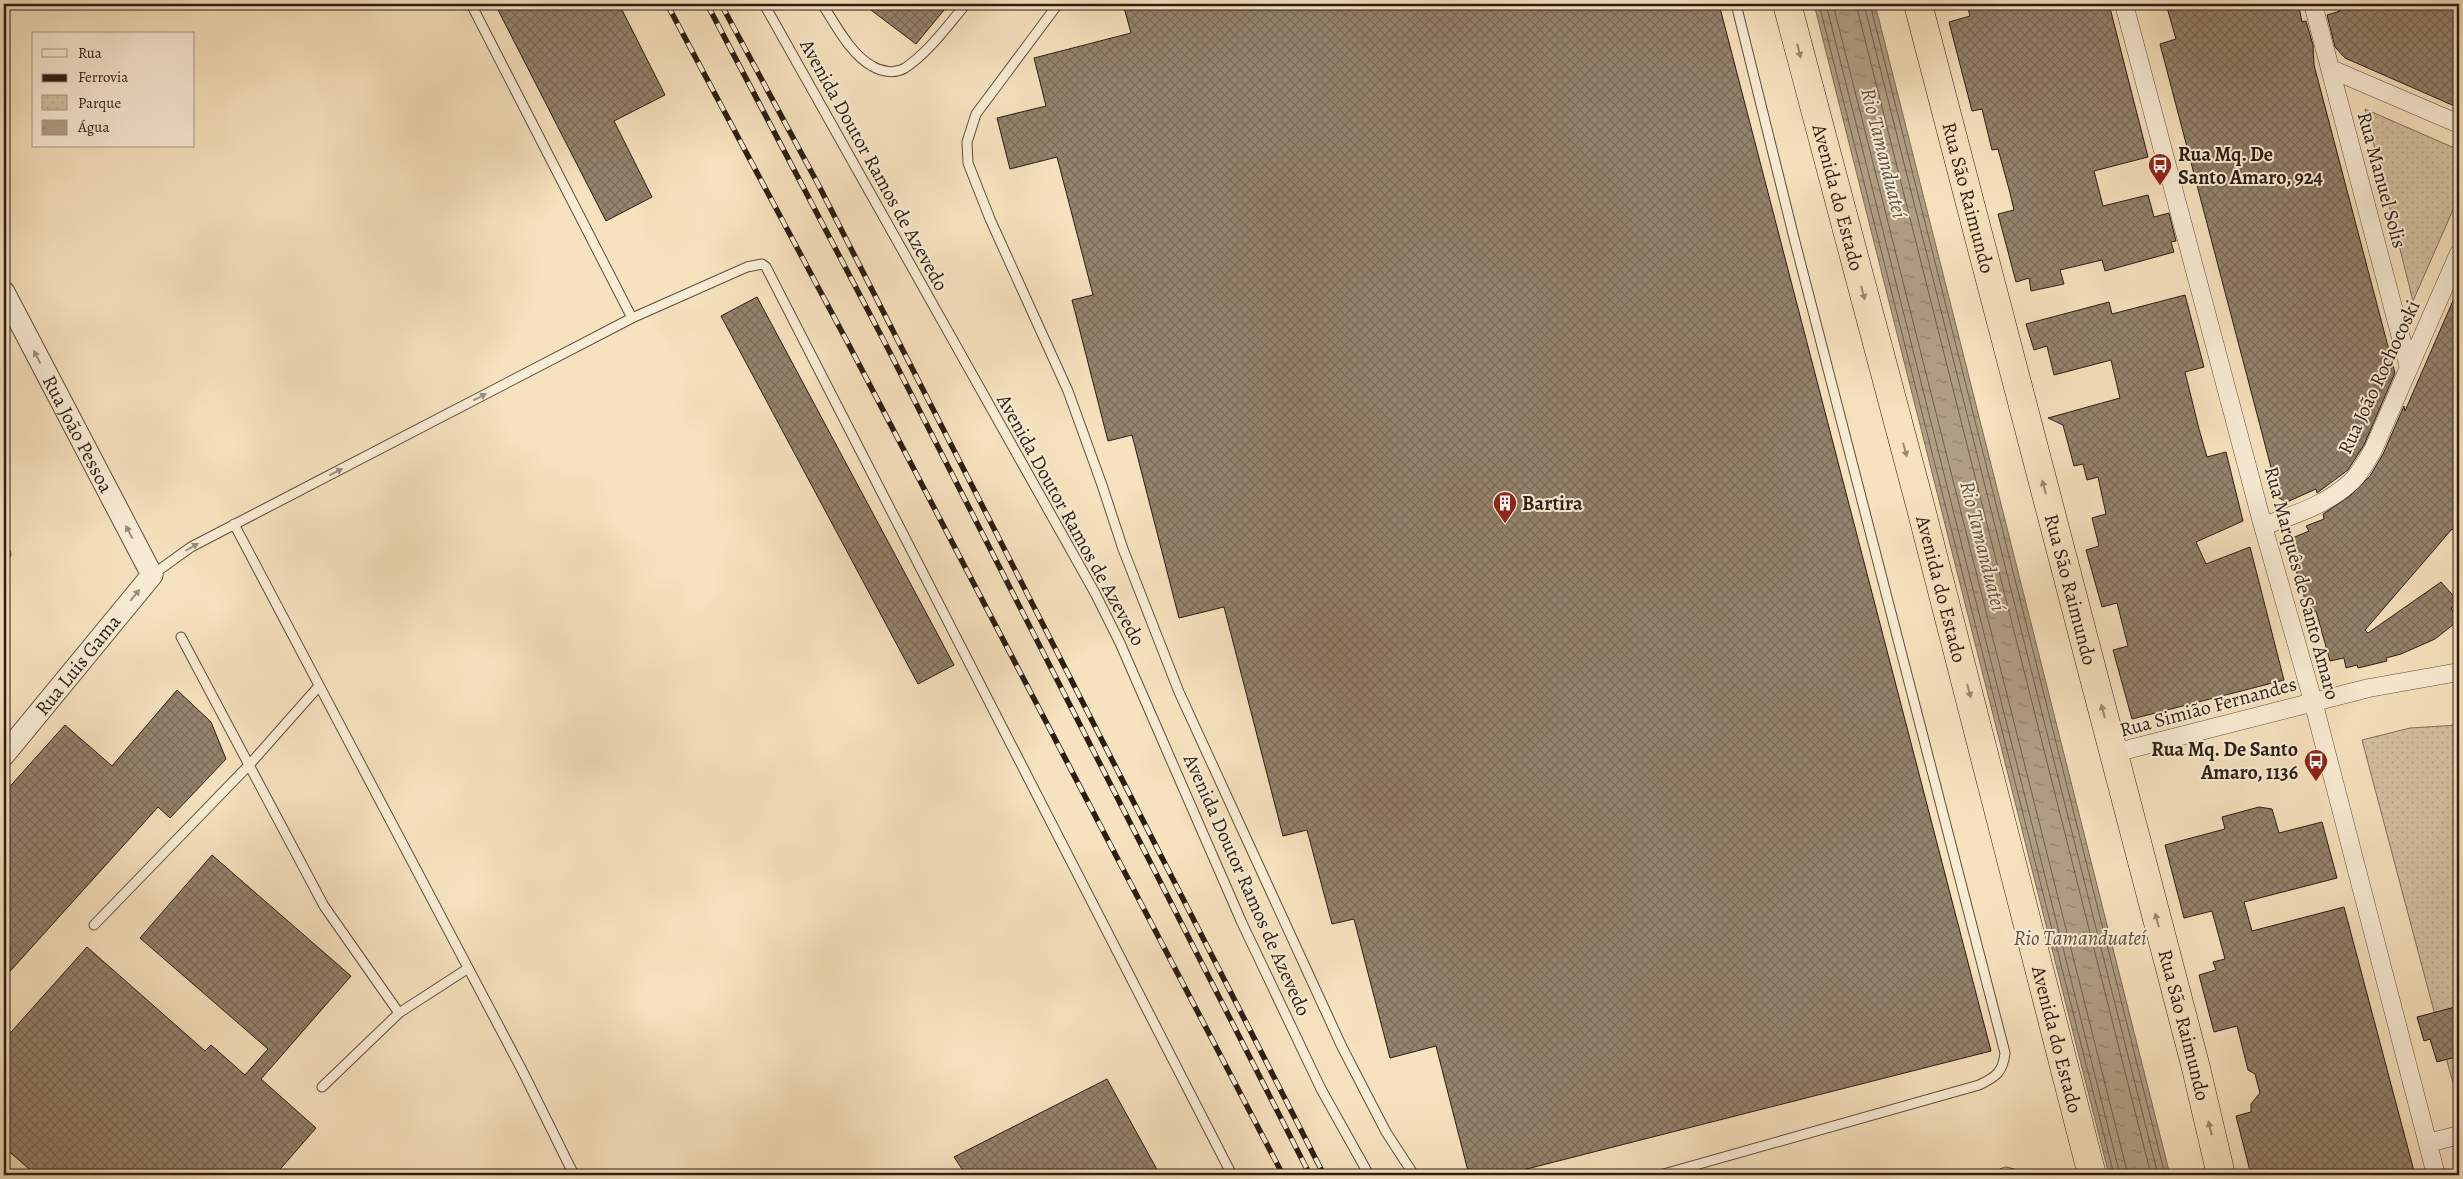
<svg xmlns="http://www.w3.org/2000/svg" width="2463" height="1179" viewBox="0 0 2463 1179" font-family="Alegreya,serif">
<style>
.park{fill:url(#park-dots);stroke:#7f6f5c}
.water{fill:url(#water-ripples);stroke:#7b6b59}
.lines{fill:none;stroke-linecap:round;stroke-linejoin:round}
.shore{stroke:#6e5e4e;stroke-width:1}
.building{fill:url(#building-cross-hatch);stroke:#2b1d16}
.service-casing{stroke:#5e4e40;stroke-width:11}
.minor-casing{stroke:#5e4e40;stroke-width:19}
.tertiary-casing{stroke:#5e4e40;stroke-width:23}
.trunk-casing{stroke:#2b1d16;stroke-width:29}
.service{stroke:#f9ecd5;stroke-width:9}
.minor{stroke:#f9ecd5;stroke-width:18}
.tertiary{stroke:#f9ecd5;stroke-width:21}
.trunk{stroke:#f6e2be;stroke-width:28}
.rail-casing{stroke:#2b1d16;stroke-width:5.5}
.rail{stroke:#f9ecd5;stroke-width:4;stroke-dasharray:11;stroke-linecap:butt}
.oneway{fill:#9b8972}
.oneway2{fill:#9c8f7f}
.labels{text-anchor:middle;dominant-baseline:central;stroke-width:4;stroke-linejoin:round;paint-order:stroke}
.poi-label{font-size:20px;font-weight:bold;fill:#2b1d16;stroke:#f9ecd5;text-anchor:start}
.street-label{font-size:20px;fill:#2b1d16;stroke:#f9ecd5}
.water-label{font-size:21px;font-style:italic;fill:#615142;stroke:#f9ecd5}
</style>
<defs>
<pattern id="park-dots" width="8" height="8" patternUnits="userSpaceOnUse" patternTransform="scale(1.25)"><rect width="8" height="8" fill="#d3c1a1"/><path d="M2 2h.1M6 6h.1" fill="none" stroke="#b5a58a" stroke-width="1.8" stroke-linecap="round"/></pattern>
<pattern id="water-ripples" width="26" height="14" patternUnits="userSpaceOnUse" patternTransform="scale(1.25)"><rect width="26" height="14" fill="#b19f85"/><path d="M2 4q2-2 4 0t4 0M15 11q2-2 4 0t4 0" fill="none" stroke="#90816c"/></pattern>
<pattern id="building-cross-hatch" width="8" height="8" patternUnits="userSpaceOnUse" patternTransform="scale(1.25)"><rect width="8" height="8" fill="#95836d"/><path d="M0 0l8 8M0 8l8-8" fill="none" stroke="#7a6b59"/></pattern>
</defs>
<rect width="100%" height="100%" fill="#f6e2be"/>
<filter id="stains"><feTurbulence type="fractalNoise" baseFrequency=".004" numOctaves="4"/><feColorMatrix values="0 0 0 0 .2 0 0 0 0 .09 0 0 0 0 .02 0 0 0 .5 -.17"/></filter>
<radialGradient id="worn" r=".72"><stop offset=".6" stop-color="#630" stop-opacity="0"/><stop offset="1" stop-color="#630" stop-opacity=".3"/></radialGradient>
<path class="park" d="M 2365,109 L 2459,150 L 2459,196 L 2413,301 Z
M 2459,725 L 2459,1101 L 2458,1102 L 2362,740 L 2410,728 Z"/>
<path class="water" d="M 1814,4 L 1875,4 L 2170,1175 L 2109,1175 Z"/>
<g class="lines">
<path class="shore" d="M 1819,4 L 2114,1175
M 1826,4 L 2120,1175
M 1833,4 L 2128,1175
M 1856,4 L 2151,1175
M 1864,4 L 2158,1175
M 1870,4 L 2165,1175"/>
</g>
<path class="building" d="M 495,4 L 619,4 L 665,95 L 614,121 L 652,197 L 606,221 Z
M 863,4 L 949,4 L 916,44 Z
M 1123,4 L 1719,4 L 1991,1051 L 1503,1175 L 1469,1175 L 1436,1046 L 1390,1058 L 1354,919 L 1332,924 L 1307,830 L 1283,836 L 1224,607 L 1179,618 L 1132,435 L 1108,441 L 1072,300 L 1093,295 L 1057,157 L 1010,169 L 997,118 L 1046,106 L 1034,58 L 1131,33 Z
M 1967,4 L 2109,4 L 2148,157 L 2094,171 L 2103,206 L 2148,195 L 2154,217 L 2169,213 L 2176,241 L 2171,242 L 2174,252 L 2105,271 L 2102,260 L 2060,270 L 2064,284 L 2031,291 L 2029,278 L 2016,282 L 1998,214 L 2014,210 L 2010,193 L 1998,149 L 1992,150 L 1982,109 L 1972,111 L 1949,22 L 1970,16 Z
M 2166,4 L 2287,4 L 2287,10 L 2299,7 L 2302,22 L 2306,21 L 2313,45 L 2314,65 L 2395,373 L 2364,445 L 2348,470 L 2317,493 L 2316,489 L 2287,502 L 2279,498 L 2160,44 L 2176,39 Z
M 2338,4 L 2459,4 L 2459,108 L 2345,58 L 2335,47 L 2327,15 L 2340,11 Z
M 2459,287 L 2459,535 L 2452,529 L 2365,630 L 2368,633 L 2441,582 L 2459,602 L 2451,608 L 2459,620 L 2435,639 L 2401,654 L 2386,658 L 2387,661 L 2358,668 L 2357,665 L 2346,668 L 2344,658 L 2330,661 L 2316,611 L 2309,613 L 2293,560 L 2290,539 L 2309,531 L 2306,526 L 2324,519 L 2323,514 L 2350,496 L 2370,476 L 2383,454 L 2404,406 L 2405,411 Z
M 2185,295 L 2204,367 L 2185,372 L 2199,429 L 2207,457 L 2226,452 L 2243,521 L 2196,542 L 2206,564 L 2250,547 L 2284,680 L 2132,719 L 2113,650 L 2128,646 L 2117,603 L 2102,607 L 2086,550 L 2099,546 L 2092,518 L 2106,514 L 2098,477 L 2087,480 L 2083,464 L 2074,466 L 2063,425 L 2048,418 L 2120,398 L 2111,360 L 2054,375 L 2047,346 L 2034,350 L 2026,324 L 2109,302 L 2112,314 Z
M 757,297 L 954,665 L 918,684 L 721,316 Z
M 177,690 L 211,722 L 226,759 L 170,818 L 158,807 L 4,978 L 4,793 L 65,725 L 112,766 Z
M 2259,807 L 2272,809 L 2279,833 L 2322,822 L 2337,878 L 2244,902 L 2252,931 L 2344,907 L 2415,1175 L 2251,1175 L 2236,1116 L 2251,1112 L 2251,1104 L 2260,1093 L 2255,1074 L 2248,1070 L 2237,1026 L 2214,1032 L 2199,975 L 2216,970 L 2213,962 L 2225,959 L 2212,911 L 2184,918 L 2165,845 L 2225,829 L 2222,817 Z
M 212,855 L 351,976 L 261,1079 L 316,1128 L 275,1175 L 36,1175 L 4,1147 L 4,1040 L 87,947 L 205,1051 L 211,1045 L 245,1075 L 268,1049 L 140,938 Z
M 2459,1006 L 2459,1056 L 2437,1062 L 2430,1039 L 2424,1041 L 2417,1017 Z
M 1107,1079 L 1160,1175 L 966,1175 L 954,1157 Z"/>
<g class="lines">
<g class="service-casing">
<path id="service" d="M 471,4 L 632,318
M 764,4 L 1095,593 L 1120,643 L 1242,923 L 1321,1089 L 1369,1175
M 822,4 C 835,23 850,54 872,66 C 882,72 895,74 905,68 C 929,52 948,25 966,4
M 1058,4 L 976,114 L 967,142 L 968,163 L 990,219 L 1068,391 L 1102,485 L 1123,549 L 1179,692 L 1342,1047 L 1386,1132 L 1414,1175
M 234,524 L 523,1072 L 574,1175
M 4,556 L 6,554
M 152,575 L 191,547 L 632,318 L 747,267 L 762,264 L 766,267 L 1232,1175
M 181,637 L 324,906 L 399,1013 L 467,969
M 94,925 L 250,764 L 319,686
M 322,1087 L 399,1013
M 1660,1175 L 1979,1085 C 1996,1077 2003,1072 2005,1053 L 1794,238 L 1736,4
M 1999,1175 L 2006,1172 L 2017,1175"/>
</g>
<g class="minor-casing">
<path id="minor" d="M 2124,4 L 2263,526 L 2313,701 L 2436,1175
M 2313,4 L 2409,368
M 2331,69 L 2459,124
M 2263,526 C 2294,515 2329,504 2353,480 C 2361,472 2367,460 2373,450 L 2459,253
M 2114,753 L 2369,688 L 2459,672
M 2428,1143 L 2459,1135"/>
</g>
<g class="tertiary-casing">
<g id="tertiary">
<path id="s1" d="M 4,292 L 152,575 L 4,755"/>
</g>
</g>
<g class="trunk-casing">
<g id="trunk">
<path id="s2" d="M 1787,4 L 1919,501 L 2092,1175"/>
<path id="s3" d="M 1918,4 L 2196,1068 L 2221,1175"/>
</g>
</g>
<use href="#service" class="service"/>
<use href="#minor" class="minor"/>
<use href="#tertiary" class="tertiary"/>
<use href="#trunk" class="trunk"/>
<g class="rail-casing">
<path id="rail" d="M 667,4 L 850,347 L 1283,1175
M 707,4 L 884,341 L 1310,1175
M 721,4 L 818,184 L 1324,1175"/>
</g>
<use href="#rail" class="rail"/>
</g>
<defs><path id="oneway-solid" d="M-6-.8H1V-3.2L6.5 0L1 3.2V.8H-6Z" transform="scale(1.25)"/></defs>
<g class="oneway">
<use href="#oneway-solid" transform="translate(1799 51) rotate(76)"/>
<use href="#oneway-solid" transform="translate(1863 293) rotate(75)"/>
<use href="#oneway-solid" transform="translate(1905 450) rotate(75)"/>
<use href="#oneway-solid" transform="translate(2044 487) rotate(-105)"/>
<use href="#oneway-solid" transform="translate(1969 691) rotate(75)"/>
<use href="#oneway-solid" transform="translate(2103 711) rotate(-105)"/>
<use href="#oneway-solid" transform="translate(2157 920) rotate(-105)"/>
<use href="#oneway-solid" transform="translate(2210 1128) rotate(-104)"/>
</g>
<g class="oneway2">
<use href="#oneway-solid" transform="translate(37 357) rotate(-118)"/>
<use href="#oneway-solid" transform="translate(480 397) rotate(-27)"/>
<use href="#oneway-solid" transform="translate(336 472) rotate(-27)"/>
<use href="#oneway-solid" transform="translate(129 532) rotate(-118)"/>
<use href="#oneway-solid" transform="translate(192 547) rotate(-30)"/>
<use href="#oneway-solid" transform="translate(135 595) rotate(-51)"/>
</g>
<defs>
<g id="bus-pin" transform="scale(1.25)"><path d="M0 17L-7.5 6A9.5 9.5 0 1 1 7.5 6Z" fill="#8f2418" stroke="#f9ecd5"/><path d="M-5-6H5V4H4V6H2V4H-2V6H-4V4H-5ZM-3.5-4V0h7V-4ZM-3.5 1.2v1.5H-2V1.2ZM2 1.2v1.5H3.5V1.2Z" fill="#fff"/></g>
<g id="building-pin" transform="scale(1.25)"><path d="M0 17L-7.5 6A9.5 9.5 0 1 1 7.5 6Z" fill="#8f2418" stroke="#f9ecd5"/><path d="M-4-6H4V6H1V3H-1V6H-4ZM-2.5-4.3h1.7v1.8h-1.7ZM.8-4.3h1.7v1.8H.8ZM-2.5-1h1.7V.8h-1.7ZM.8-1h1.7V.8H.8Z" fill="#fff"/></g>
</defs>
<g fill-rule="evenodd">
<use href="#bus-pin" x="2160" y="165"/>
<use href="#building-pin" x="1505" y="503"/>
<use href="#bus-pin" x="2316" y="761"/>
</g>
<g class="labels">
<g class="poi-label">
<text x="2178" y="154">Rua Mq. De<tspan x="2178" dy="23">Santo Amaro, 924</tspan></text>
<text x="1522" y="503">Bartira</text>
<text x="2298" y="749" text-anchor="end">Rua Mq. De Santo<tspan x="2298" dy="23">Amaro, 1136</tspan></text>
</g>
<g class="street-label">
<text transform="translate(874 165) rotate(61)">Avenida Doutor Ramos de Azevedo</text>
<text transform="translate(2382 180) rotate(75)">Rua Manuel Solis</text>
<text stroke="none"><textPath href="#s3" startOffset="200">Rua São Raimundo</textPath></text>
<text stroke="none"><textPath href="#s2" startOffset="200">Avenida do Estado</textPath></text>
<text transform="translate(2379 377) rotate(-65)">Rua João Rochocoski</text>
<text stroke="none"><textPath href="#s1" startOffset="160">Rua João Pessoa</textPath></text>
<text transform="translate(1071 520) rotate(61)">Avenida Doutor Ramos de Azevedo</text>
<text transform="translate(2302 583) rotate(75)">Rua Marquês de Santo Amaro</text>
<text stroke="none"><textPath href="#s2" startOffset="605">Avenida do Estado</textPath></text>
<text stroke="none"><textPath href="#s3" startOffset="605">Rua São Raimundo</textPath></text>
<text transform="translate(78 665) rotate(-51)">Rua Luis Gama</text>
<text transform="translate(2208 707) rotate(-15)">Rua Simião Fernandes</text>
<text transform="translate(1247 885) rotate(66)">Avenida Doutor Ramos de Azevedo</text>
<text stroke="none"><textPath href="#s3" startOffset="1055">Rua São Raimundo</textPath></text>
<text stroke="none"><textPath href="#s2" startOffset="1070">Avenida do Estado</textPath></text>
</g>
<g class="water-label">
<text transform="translate(1884 153) rotate(76)">Rio Tamanduateí</text>
<text transform="translate(1983 546) rotate(76)">Rio Tamanduateí</text>
<text x="2080" y="938">Rio Tamanduateí</text>
</g>
</g>
<rect width="2463" height="1179" fill="none" stroke="#f6e2be" stroke-width="20"/>
<rect x="5" y="5" width="2453" height="1169" fill="none" stroke="#2b1d16" stroke-width="2.5"/>
<rect x="10" y="10" width="2443" height="1159" fill="none" stroke="#2b1d16"/>
<rect x="32" y="32" width="162" height="115" fill="#f9ecd5" stroke="#a79989"/>
<rect x="42" y="49" width="25" height="8" fill="#f9ecd5" stroke="#a79989"/>
<text x="78" y="58" font-size="15" fill="#2b1d16">Rua</text>
<rect x="42" y="74" width="25" height="8" fill="#2b1d16" stroke="#a79989"/>
<text x="78" y="82" font-size="15" fill="#2b1d16">Ferrovia</text>
<rect x="42" y="95" width="25" height="15" fill="url(#park-dots)" stroke="#a79989"/>
<text x="78" y="108" font-size="15" fill="#2b1d16">Parque</text>
<rect x="42" y="120" width="25" height="15" fill="url(#water-ripples)" stroke="#a79989"/>
<text x="78" y="132" font-size="15" fill="#2b1d16">Água</text>
<rect width="100%" height="100%" filter="url(#stains)"/>
<rect width="100%" height="100%" fill="url(#worn)"/>
</svg>
